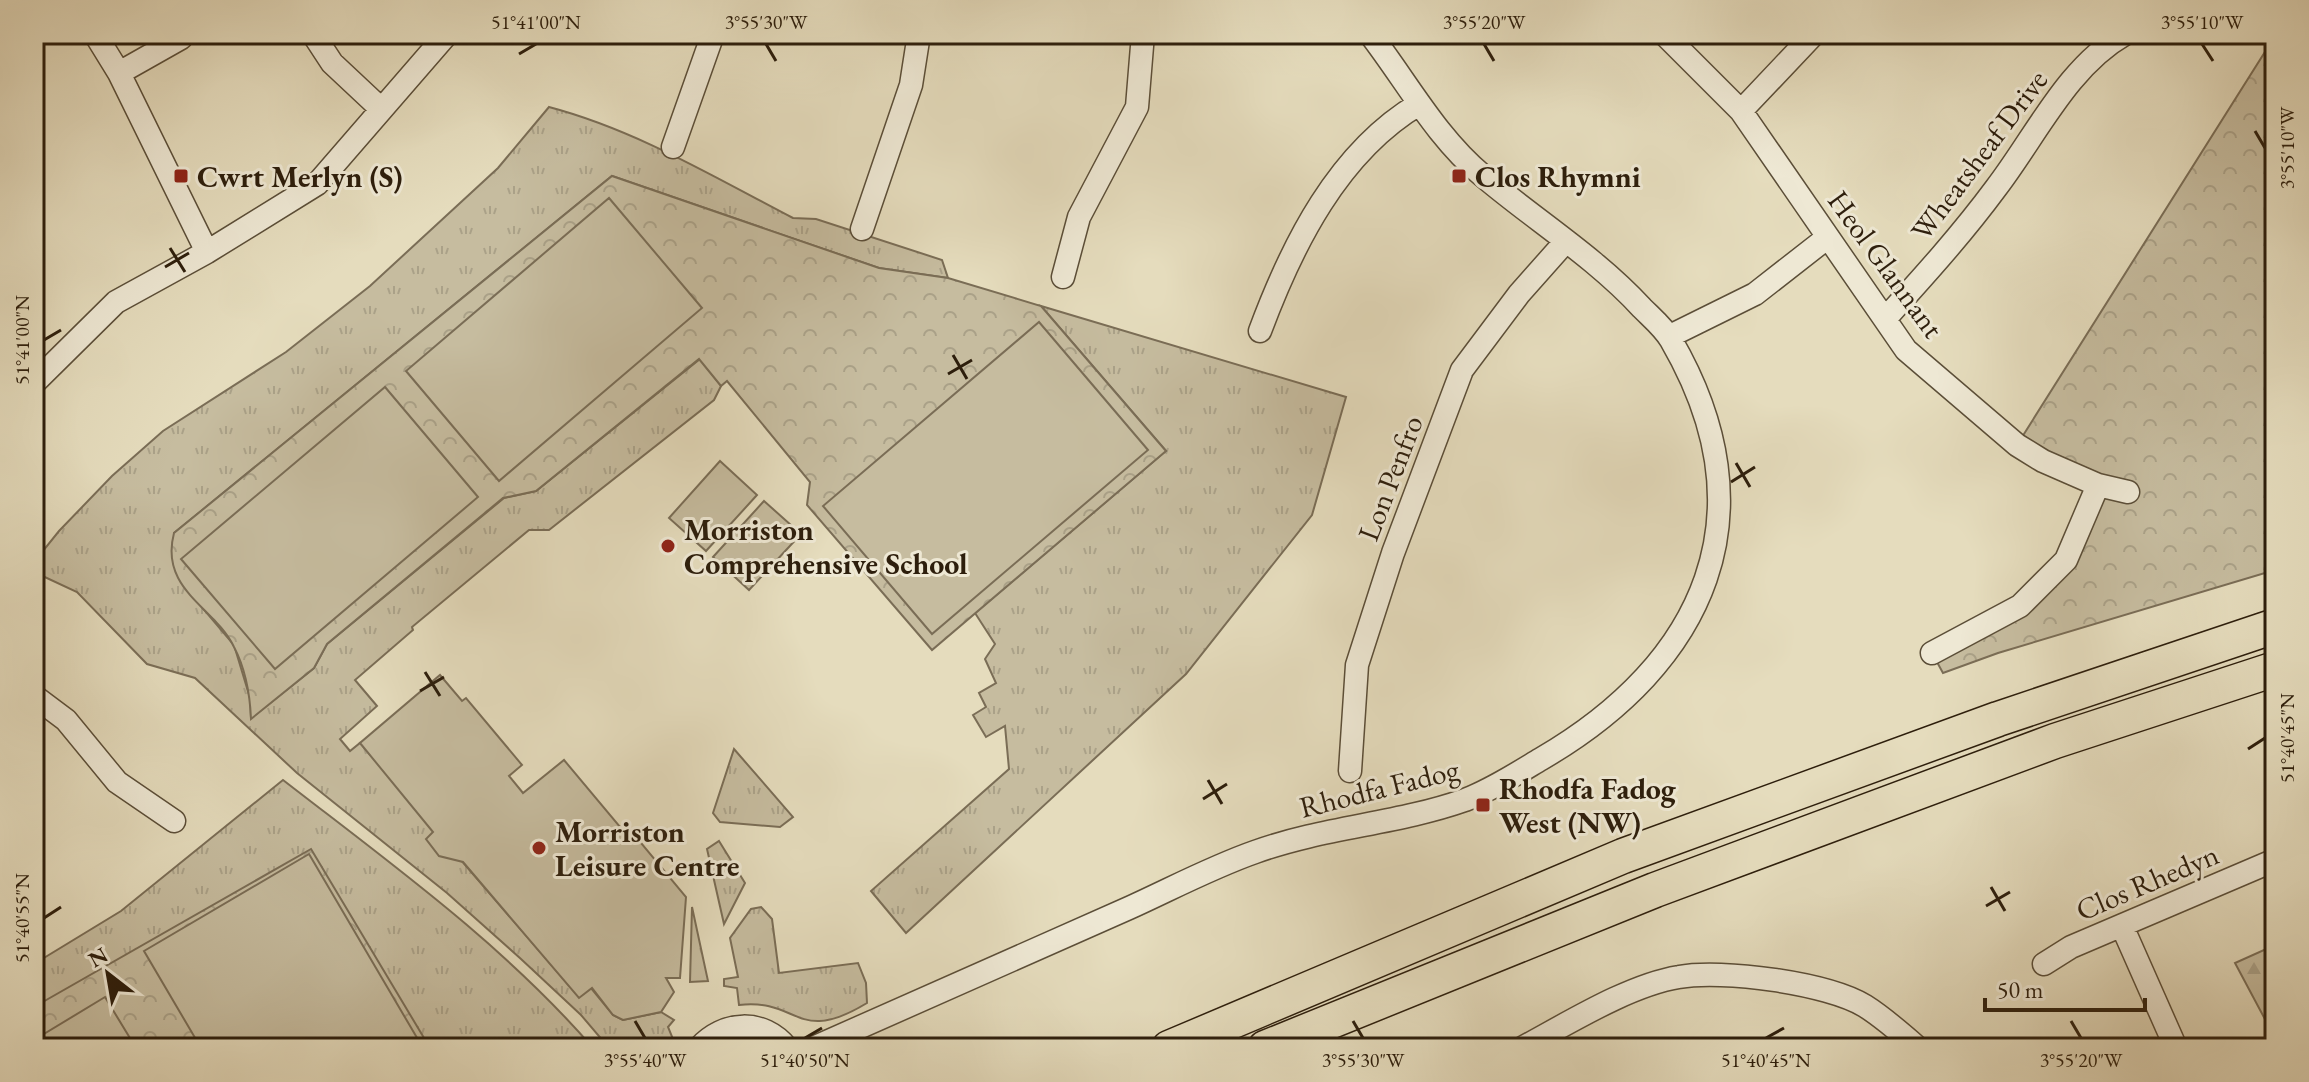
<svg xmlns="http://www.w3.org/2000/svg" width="2309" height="1082" viewBox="0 0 2309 1082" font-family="'EB Garamond',serif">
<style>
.grass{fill:url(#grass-tufts);stroke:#7a6d56;stroke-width:2}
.forest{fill:url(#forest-firs);stroke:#7a6d56;stroke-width:2}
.park{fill:url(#park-crowns);stroke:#7a6d56;stroke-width:2}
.garden{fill:#c6bc9f;stroke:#7a6d56;stroke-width:2}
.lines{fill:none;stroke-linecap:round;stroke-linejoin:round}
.minor-casing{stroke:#5b4e38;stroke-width:25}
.highway-casing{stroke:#2d1e0c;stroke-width:37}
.minor{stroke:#eee8d4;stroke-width:22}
.highway{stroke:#e5dcbd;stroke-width:34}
.ticks{fill:none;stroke:#2d1e0c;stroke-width:3}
.poi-dot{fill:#8f2418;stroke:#eee8d4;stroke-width:3}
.labels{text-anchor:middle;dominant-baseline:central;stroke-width:6;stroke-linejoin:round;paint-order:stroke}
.street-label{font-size:30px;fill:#2d1e0c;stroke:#eee8d4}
.poi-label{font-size:30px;font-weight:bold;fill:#2d1e0c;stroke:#eee8d4;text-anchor:start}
.neatline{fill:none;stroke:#2d1e0c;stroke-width:3}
.ticks-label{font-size:20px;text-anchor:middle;fill:#2d1e0c}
</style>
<defs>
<pattern id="grass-tufts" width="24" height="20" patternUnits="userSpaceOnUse" patternTransform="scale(2)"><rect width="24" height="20" fill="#c6bc9f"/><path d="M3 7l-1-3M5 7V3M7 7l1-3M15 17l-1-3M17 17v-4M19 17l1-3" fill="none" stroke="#aaa188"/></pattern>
<pattern id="forest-firs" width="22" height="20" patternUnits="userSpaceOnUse" patternTransform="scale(2)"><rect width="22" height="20" fill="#c6bc9f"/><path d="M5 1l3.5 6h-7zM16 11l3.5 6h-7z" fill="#aaa188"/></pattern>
<pattern id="park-crowns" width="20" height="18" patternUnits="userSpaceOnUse" patternTransform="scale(2)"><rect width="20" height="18" fill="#c6bc9f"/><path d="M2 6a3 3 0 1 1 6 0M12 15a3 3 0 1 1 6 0" fill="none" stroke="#aaa188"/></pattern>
</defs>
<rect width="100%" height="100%" fill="#e5dcbd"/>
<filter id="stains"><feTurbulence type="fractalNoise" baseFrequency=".0025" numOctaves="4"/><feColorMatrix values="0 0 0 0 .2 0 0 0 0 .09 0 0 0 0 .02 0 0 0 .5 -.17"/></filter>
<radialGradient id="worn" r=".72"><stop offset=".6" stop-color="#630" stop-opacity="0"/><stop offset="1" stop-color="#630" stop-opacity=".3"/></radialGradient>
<path class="grass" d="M 549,107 C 636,130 714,177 793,218 L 816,219 L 942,260 L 948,278 L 879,268 L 612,176 L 174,533 L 184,586 L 234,645 L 250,698 L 251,718 L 314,668 L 327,644 L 504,498 L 536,491 L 700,359 L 721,386 L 714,400 L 549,530 L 529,530 L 412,627 L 413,630 L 355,680 L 377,706 L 340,739 L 350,751 L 360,743 L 579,997 L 591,988 L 613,1015 L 623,1020 L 661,1012 L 674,1020 L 668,1027 L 673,1039 L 671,1048 L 609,1048 L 581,1015 L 521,959 L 447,893 L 297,773 L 195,678 L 147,664 L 77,592 L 34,572 L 34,562 L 59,531 L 112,476 L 163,431 L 286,352 L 370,286 L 498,168 Z
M 1041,306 L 1346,397 L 1312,515 L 1186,674 L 906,933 L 871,891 L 1009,769 L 1005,726 L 986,737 L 973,715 L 986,707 L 979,693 L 996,683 L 985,659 L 995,644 L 975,613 L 1166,451 Z
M 734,749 L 793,817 L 780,827 L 720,822 L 713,813 Z
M 283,780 C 390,863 504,945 593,1048 L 34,1048 L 34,964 L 121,911 Z
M 719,841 L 745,883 L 724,924 L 707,849 Z
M 692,907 L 708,981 L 690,982 Z
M 761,907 L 772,919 L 779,973 L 858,963 L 866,983 L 867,1003 C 796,1046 800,998 739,1005 L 737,988 L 724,986 L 724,979 L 738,977 L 730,938 L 751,909 Z"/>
<path class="forest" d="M 2275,945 L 2275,1038 L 2235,963 Z"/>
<path class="park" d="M 2275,36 L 2275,570 L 1998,653 L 1943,673 L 1932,653 L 2020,606 L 2066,560 L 2098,485 L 2017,445 Z
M 612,176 L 879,268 L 948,278 L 1041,306 L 1166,451 L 932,650 L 807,505 L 810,482 L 727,381 L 721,386 L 699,359 L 536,491 L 503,498 L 327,644 L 314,668 L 251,719 C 250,695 245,668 234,647 C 215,607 159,590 174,533 Z
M 311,849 L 430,1048 L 34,1048 L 34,1007 Z"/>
<path class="garden" d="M 609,198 L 702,308 L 499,481 L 406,371 Z
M 1039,322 L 1148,450 L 932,634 L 823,506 Z
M 385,387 L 478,497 L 275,669 L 181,559 Z
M 720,461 L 757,495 L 706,551 L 669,518 Z
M 764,501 L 801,534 L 749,590 L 713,557 Z
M 440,675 L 462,701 L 466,698 L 522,765 L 509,776 L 523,793 L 564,760 L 620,827 L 627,826 L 686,897 L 680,978 L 666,978 L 674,992 L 661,1012 L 623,1020 L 613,1015 L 592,988 L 579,998 L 463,862 L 439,856 L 426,839 L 433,832 L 360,743 Z
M 309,854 L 423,1048 L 201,1048 L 144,951 Z
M 105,997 L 136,1048 L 34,1048 L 34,1040 Z"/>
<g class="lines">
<g class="minor-casing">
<path id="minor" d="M 95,34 L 119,73 L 207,252
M 313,34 L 332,63 L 380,108
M 1664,34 L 1741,111 L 1906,350 L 2017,445 L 2043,461 L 2098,485 L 2066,560 L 2020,606 L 1932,653
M 119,73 L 181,38
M 1741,111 L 1814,34
M 673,147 L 713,34
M 862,229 L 911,85 L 919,34
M 1063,277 L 1079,217 L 1137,107 L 1143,34
M 1885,319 C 1924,276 1962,234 1996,188 C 2036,136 2067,67 2125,34
M 1260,331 C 1292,245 1338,152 1419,104
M 1670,336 L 1755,294 L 1828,237
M 34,383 L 116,302 L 207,252 L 317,184 L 447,34
M 2098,485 L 2128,492
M 34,696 L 66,720 L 117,782 L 174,821
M 1350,771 L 1357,665 L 1393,553 L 1462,370 L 1519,294 L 1566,241
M 2122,926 L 2176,1048
M 2044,964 L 2071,947 L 2275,860
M 699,1048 C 723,1021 763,1018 787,1048
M 813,1048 C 919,1002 1024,954 1129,908 C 1171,889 1212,867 1255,852 C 1324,827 1397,824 1465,800 C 1491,790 1516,774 1541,759 C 1706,663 1772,514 1671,340 C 1664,328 1652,318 1642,308 C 1595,257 1535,220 1483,176 C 1436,137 1407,82 1370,34
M 1522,1048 C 1567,1024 1629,985 1679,977 C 1722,969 1827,983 1865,1006 C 1884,1018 1901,1033 1918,1048"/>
</g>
<g class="highway-casing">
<path id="highway" d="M 1169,1048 L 1623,856 L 1998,719 L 2275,626
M 1265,1048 L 1655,890 L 2055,741 L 2275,669"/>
</g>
<use href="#minor" class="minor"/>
<use href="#highway" class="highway"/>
</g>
<path class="ticks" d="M 766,44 L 776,61M 1484,44 L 1494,61M 2202,44 L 2213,61M 519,54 L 536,44M 2255,131 L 2265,148M 170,248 L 185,272M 165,267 L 189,253M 44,340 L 61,330M 953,355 L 967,379M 948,374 L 972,360M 1736,463 L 1750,487M 1731,482 L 1755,467M 425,672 L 440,696M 420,691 L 444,677M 2248,749 L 2265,738M 1208,780 L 1222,804M 1203,799 L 1227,784M 1991,887 L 2005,911M 1986,906 L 2010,892M 44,918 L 61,907M 635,1021 L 645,1038M 1353,1021 L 1363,1038M 2071,1021 L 2081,1038M 805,1038 L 822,1028M 1766,1038 L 1784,1028"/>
<g class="poi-dot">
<rect x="173" y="168" width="16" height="16" rx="4"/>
<rect x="1451" y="168" width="16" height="16" rx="4"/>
<circle cx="668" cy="546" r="8"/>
<rect x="1475" y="797" width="16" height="16" rx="4"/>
<circle cx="539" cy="848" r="8"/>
</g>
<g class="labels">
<g class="street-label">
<text transform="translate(1979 155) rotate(-53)">Wheatsheaf Drive</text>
<text transform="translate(1886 264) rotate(54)">Heol Glannant</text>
<text transform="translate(1390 478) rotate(-69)">Lon Penfro</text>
<text transform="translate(1379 788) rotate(-14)">Rhodfa Fadog</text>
<text transform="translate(2147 882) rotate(-23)">Clos Rhedyn</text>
</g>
<g class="poi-label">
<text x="197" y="176">Cwrt Merlyn (S)</text>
<text x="1475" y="176">Clos Rhymni</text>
<text x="684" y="529">Morriston<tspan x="684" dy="34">Comprehensive School</tspan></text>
<text x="1499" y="788">Rhodfa Fadog<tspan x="1499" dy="34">West (NW)</tspan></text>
<text x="555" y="831">Morriston<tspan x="555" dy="34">Leisure Centre</tspan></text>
</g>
</g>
<rect width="2309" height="1082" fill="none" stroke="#e5dcbd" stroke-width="88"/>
<g transform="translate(108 974) rotate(329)" stroke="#eee8d4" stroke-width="6" paint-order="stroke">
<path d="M0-6L14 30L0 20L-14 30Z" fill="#2d1e0c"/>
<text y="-12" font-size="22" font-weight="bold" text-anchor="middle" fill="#2d1e0c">N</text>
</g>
<path d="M1985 998v12h160v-12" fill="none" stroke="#2d1e0c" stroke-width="4"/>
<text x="1997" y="998" font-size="24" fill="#2d1e0c" stroke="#eee8d4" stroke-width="6" paint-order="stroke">50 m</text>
<rect x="44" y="44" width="2221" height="994" class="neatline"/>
<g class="ticks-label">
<text x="536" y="29">51°41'00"N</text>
<text x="766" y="29">3°55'30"W</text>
<text x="1484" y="29">3°55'20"W</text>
<text x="2202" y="29">3°55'10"W</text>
<text transform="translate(2287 148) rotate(-90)" y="7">3°55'10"W</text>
<text transform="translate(22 340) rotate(-90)" y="7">51°41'00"N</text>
<text transform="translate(2287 738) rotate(-90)" y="7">51°40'45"N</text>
<text transform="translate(22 918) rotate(-90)" y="7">51°40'55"N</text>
<text x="645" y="1067">3°55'40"W</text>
<text x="805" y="1067">51°40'50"N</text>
<text x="1363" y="1067">3°55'30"W</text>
<text x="1766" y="1067">51°40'45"N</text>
<text x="2081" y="1067">3°55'20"W</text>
</g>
<rect width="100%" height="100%" filter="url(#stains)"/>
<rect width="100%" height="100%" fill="url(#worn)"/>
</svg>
